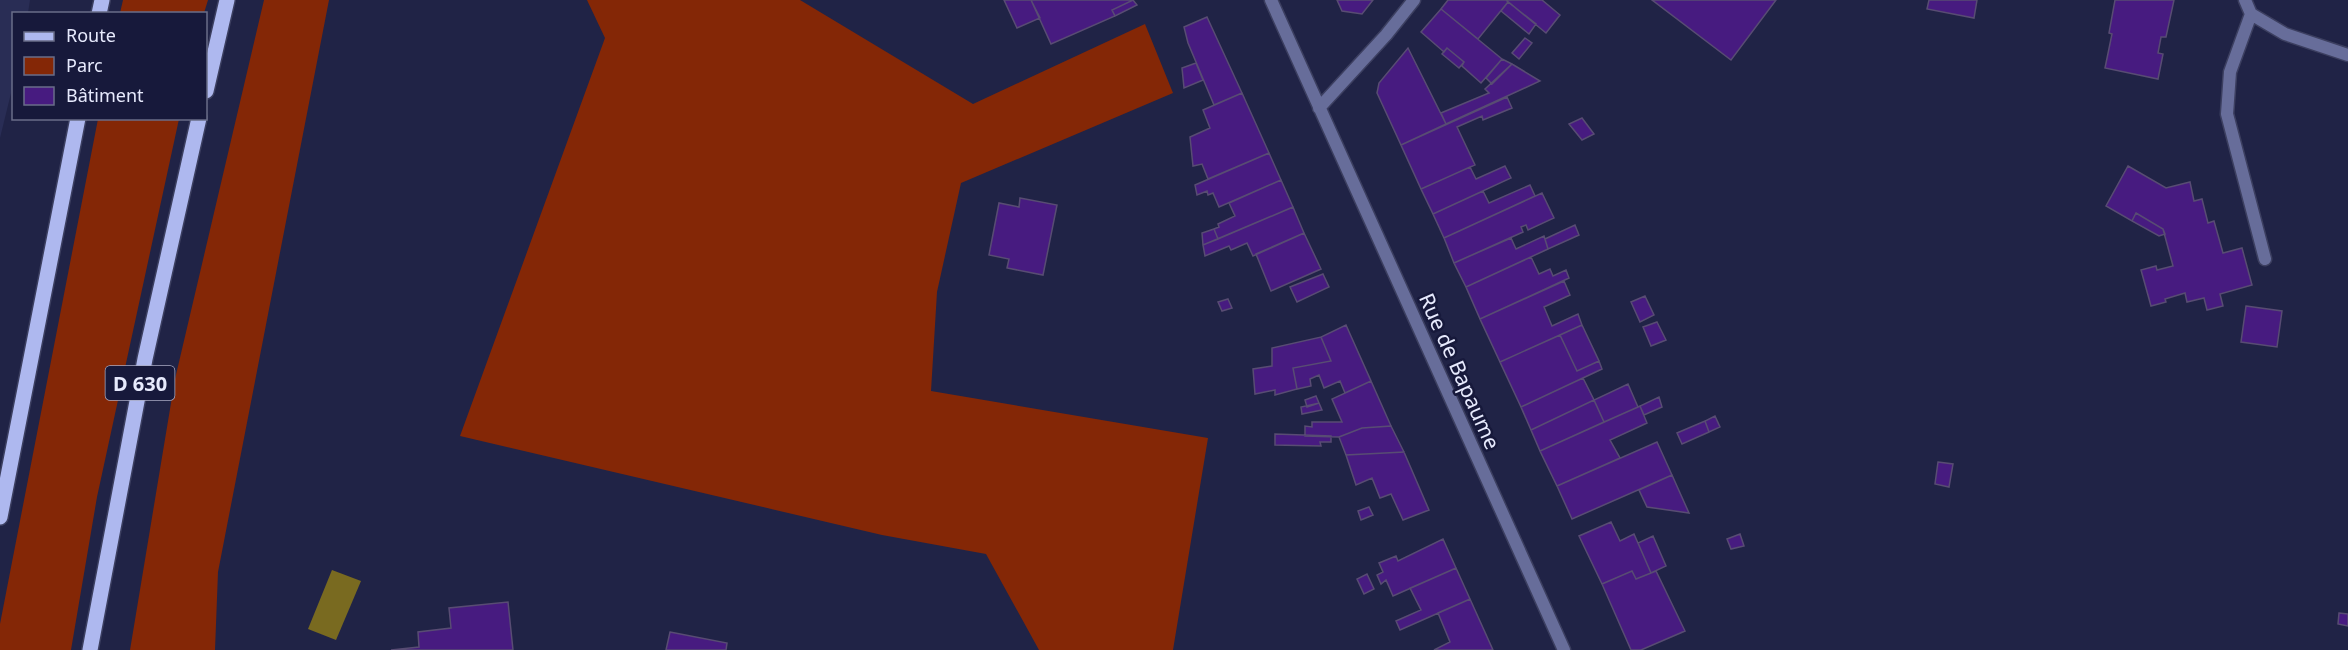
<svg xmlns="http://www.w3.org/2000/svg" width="2348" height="650" viewBox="0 0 2348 650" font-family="'Noto Sans',sans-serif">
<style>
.built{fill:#292d55}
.green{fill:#842706}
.water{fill:#796a20}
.building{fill:#471b80;stroke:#584c73;stroke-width:1.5}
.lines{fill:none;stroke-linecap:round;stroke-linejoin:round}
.service-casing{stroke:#3c3f60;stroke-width:15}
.minor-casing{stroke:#3c3f60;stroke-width:15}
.primary-casing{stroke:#3c3f60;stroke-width:18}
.service{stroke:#676d9a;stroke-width:12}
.minor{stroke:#676d9a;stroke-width:12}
.primary{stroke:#aeb8ef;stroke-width:15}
.labels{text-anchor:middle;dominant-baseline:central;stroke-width:5;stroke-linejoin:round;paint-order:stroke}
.shield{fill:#17193b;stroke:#a9abc3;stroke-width:1.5}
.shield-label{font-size:20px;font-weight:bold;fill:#e7eafd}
.street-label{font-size:21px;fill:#e7eafd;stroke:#17193b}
</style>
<rect width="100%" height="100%" fill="#202346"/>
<path class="built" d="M 0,0 L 30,0 L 28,13 L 14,14 L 13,85 L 0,138 Z"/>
<path class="green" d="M 123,0 L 208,0 L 204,13 L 120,13 Z
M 264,0 L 329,0 L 218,572 L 215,650 L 130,650 L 175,379 Z
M 587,0 L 800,0 L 973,104 L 1145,24 L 1173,93 L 961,183 L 937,292 L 931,391 L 1208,438 L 1173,650 L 1039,650 L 986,554 L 882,535 L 460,436 L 605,38 Z
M 98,119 L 179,119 L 97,497 L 71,650 L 0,650 L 0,624 Z"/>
<path class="water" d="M 332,570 L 361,581 L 336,640 L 308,629 Z"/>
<path class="building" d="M 1004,0 L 1031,0 L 1040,18 L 1017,28 Z
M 1031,0 L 1133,0 L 1112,10 L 1115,16 L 1051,44 Z
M 1133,0 L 1137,5 L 1115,16 L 1112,10 Z
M 1337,0 L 1373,0 L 1362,14 L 1342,11 Z
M 1448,0 L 1506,0 L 1508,2 L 1478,39 L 1441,9 Z
M 1506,0 L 1542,0 L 1560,15 L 1546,33 Z
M 1652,0 L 1776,0 L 1731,60 Z
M 1929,0 L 1977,0 L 1974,18 L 1927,9 Z
M 2115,0 L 2174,0 L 2166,37 L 2161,37 L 2158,53 L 2163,54 L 2158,79 L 2105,68 L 2112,34 L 2109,33 Z
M 1508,2 L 1536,24 L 1529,34 L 1501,11 Z
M 1441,9 L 1502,59 L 1481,83 L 1462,66 L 1464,62 L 1447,48 L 1444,52 L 1421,32 Z
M 1207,17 L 1242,93 L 1214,105 L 1188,43 L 1184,27 Z
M 1525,38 L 1532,43 L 1519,59 L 1512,53 Z
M 1408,48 L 1446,124 L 1401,145 L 1377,93 L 1379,83 Z
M 1447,48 L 1464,62 L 1459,68 L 1442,54 Z
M 1502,59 L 1512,64 L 1492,84 L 1486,78 Z
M 1196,63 L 1203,80 L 1184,88 L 1182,68 Z
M 1512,64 L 1540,81 L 1446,124 L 1441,113 L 1489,93 L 1485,89 Z
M 1242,93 L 1269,153 L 1208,179 L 1202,164 L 1193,166 L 1190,137 L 1210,128 L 1203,110 Z
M 1507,97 L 1512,108 L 1483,120 L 1482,116 L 1457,127 L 1475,165 L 1421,189 L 1401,145 Z
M 1582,118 L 1594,134 L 1582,140 L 1569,124 Z
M 1269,153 L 1281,180 L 1219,207 L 1213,193 L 1208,195 L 1207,191 L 1197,195 L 1195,185 Z
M 1505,166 L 1511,178 L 1433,214 L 1421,189 L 1470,167 L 1476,179 Z
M 2128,166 L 2166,188 L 2190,182 L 2194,201 L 2202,199 L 2208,223 L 2214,221 L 2223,253 L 2242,248 L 2252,285 L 2220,294 L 2223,306 L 2207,310 L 2204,298 L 2187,302 L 2185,293 L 2165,299 L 2166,302 L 2151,306 L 2141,270 L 2156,266 L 2157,270 L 2173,266 L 2163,229 L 2136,213 L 2132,221 L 2106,206 Z
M 1281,180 L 1293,207 L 1218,239 L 1214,229 L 1219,227 L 1218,224 L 1235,216 L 1229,203 Z
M 1530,185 L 1535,196 L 1444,238 L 1433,214 L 1483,191 L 1489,203 Z
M 1542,193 L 1554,218 L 1528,230 L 1526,225 L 1521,227 L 1523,232 L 1454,263 L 1444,238 Z
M 1020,198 L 1057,205 L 1043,275 L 1007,268 L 1009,259 L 989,255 L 999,203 L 1019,207 Z
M 1293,207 L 1304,233 L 1253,256 L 1247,243 L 1231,250 L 1229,246 L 1205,256 L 1203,245 Z
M 2136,213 L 2163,229 L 2165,234 L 2159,236 L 2132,221 Z
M 1575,225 L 1579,235 L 1548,249 L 1545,239 Z
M 1214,229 L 1218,239 L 1203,245 L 1202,233 Z
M 1304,233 L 1321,269 L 1271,291 L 1256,254 Z
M 1544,236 L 1548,249 L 1466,287 L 1454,263 L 1511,238 L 1516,249 Z
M 1531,257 L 1539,274 L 1550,269 L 1553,276 L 1566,270 L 1569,278 L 1480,319 L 1466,287 Z
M 1323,274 L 1329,287 L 1297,302 L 1290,287 Z
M 1564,281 L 1570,295 L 1544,307 L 1552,326 L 1578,314 L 1582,325 L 1500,362 L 1480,319 Z
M 1645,296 L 1654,315 L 1640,322 L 1631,302 Z
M 1228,299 L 1232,308 L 1222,311 L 1218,302 Z
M 2246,306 L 2282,311 L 2277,347 L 2241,342 Z
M 1657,322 L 1666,340 L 1651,346 L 1643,327 Z
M 1346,325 L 1371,381 L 1345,393 L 1340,381 L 1324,388 L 1319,375 L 1310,379 L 1311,386 L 1297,389 L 1293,368 L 1331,361 L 1321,337 Z
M 1582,325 L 1599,361 L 1577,371 L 1560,335 Z
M 1560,335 L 1577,371 L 1599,361 L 1602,369 L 1521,407 L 1500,362 Z
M 1321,337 L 1331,361 L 1293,368 L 1297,389 L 1275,395 L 1275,390 L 1255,394 L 1253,369 L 1272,366 L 1272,348 Z
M 1583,378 L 1594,400 L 1531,430 L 1521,407 Z
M 1371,381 L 1391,426 L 1362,428 L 1339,437 L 1305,436 L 1305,426 L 1312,427 L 1312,422 L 1342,422 L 1332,399 Z
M 1628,384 L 1638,407 L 1604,422 L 1594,400 Z
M 1316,396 L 1319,403 L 1307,407 L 1305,400 Z
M 1659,397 L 1662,407 L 1644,415 L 1640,406 Z
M 1594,400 L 1604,422 L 1540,451 L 1531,430 Z
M 1319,403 L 1322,410 L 1302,414 L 1301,407 Z
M 1640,406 L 1647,423 L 1610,440 L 1620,458 L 1557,486 L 1540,451 Z
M 1715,416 L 1720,427 L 1709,432 L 1705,421 Z
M 1705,421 L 1709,432 L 1682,444 L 1677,433 Z
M 1391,426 L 1404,452 L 1346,455 L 1339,437 L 1362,428 Z
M 1275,434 L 1331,436 L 1331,442 L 1320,442 L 1321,446 L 1275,445 Z
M 1657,442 L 1672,475 L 1572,519 L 1557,486 Z
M 1404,452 L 1429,510 L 1403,520 L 1391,494 L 1380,498 L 1372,478 L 1356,485 L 1346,455 Z
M 1938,462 L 1953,464 L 1949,487 L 1935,484 Z
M 1672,475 L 1689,513 L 1647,507 L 1639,490 Z
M 1369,507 L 1373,515 L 1361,520 L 1358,511 Z
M 1611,522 L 1620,541 L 1634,534 L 1651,573 L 1636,579 L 1632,571 L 1602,584 L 1579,536 Z
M 1740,534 L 1744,546 L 1731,549 L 1727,539 Z
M 1653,536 L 1666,566 L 1651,573 L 1638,543 Z
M 1443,539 L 1456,568 L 1393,596 L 1386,580 L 1381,584 L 1377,575 L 1383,572 L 1379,563 L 1396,556 L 1398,561 Z
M 1456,568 L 1470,599 L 1400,630 L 1396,621 L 1421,610 L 1410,588 Z
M 1632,571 L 1636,579 L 1656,571 L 1685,631 L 1641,650 L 1631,650 L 1602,584 Z
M 1367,574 L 1374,589 L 1364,594 L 1357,579 Z
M 1470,599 L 1493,650 L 1434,650 L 1450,642 L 1438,613 Z
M 508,602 L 513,650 L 391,650 L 419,647 L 418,632 L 451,628 L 449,608 Z
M 2339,613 L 2348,614 L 2348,626 L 2338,624 Z
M 670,632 L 727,643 L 726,650 L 666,650 Z"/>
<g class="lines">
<g class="service-casing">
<path id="service" d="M 2245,0 L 2251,14 L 2285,34 L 2348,55
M 2251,14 L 2230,72 L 2227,114 L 2265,259"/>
</g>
<g class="minor-casing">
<path id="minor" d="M 1271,0 L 1564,650
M 1319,108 L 1386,35 L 1414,0"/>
</g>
<g class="primary-casing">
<path id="primary" d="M 99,14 L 102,0
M 206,91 L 227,0
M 0,517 L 78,118
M 90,650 L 145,359 L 199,118"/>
</g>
<use href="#service" class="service"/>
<use href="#minor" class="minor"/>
<use href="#primary" class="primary"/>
</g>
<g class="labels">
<rect class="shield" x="105.5" y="366" width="69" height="34" rx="4.5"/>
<g class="shield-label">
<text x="140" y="383">D 630</text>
</g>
<g class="street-label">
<text transform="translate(1460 371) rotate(66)">Rue de Bapaume</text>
</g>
</g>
<rect x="12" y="12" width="195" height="108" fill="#17193b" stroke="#6a6d89" stroke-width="1.5"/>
<rect x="24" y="32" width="30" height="9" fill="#aeb8ef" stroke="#6a6d89" stroke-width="1.5"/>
<text x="66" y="42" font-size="18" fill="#e7eafd">Route</text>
<rect x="24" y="57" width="30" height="18" fill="#842706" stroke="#6a6d89" stroke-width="1.5"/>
<text x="66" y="72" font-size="18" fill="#e7eafd">Parc</text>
<rect x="24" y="87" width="30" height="18" fill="#471b80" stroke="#6a6d89" stroke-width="1.5"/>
<text x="66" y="102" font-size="18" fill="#e7eafd">Bâtiment</text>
</svg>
